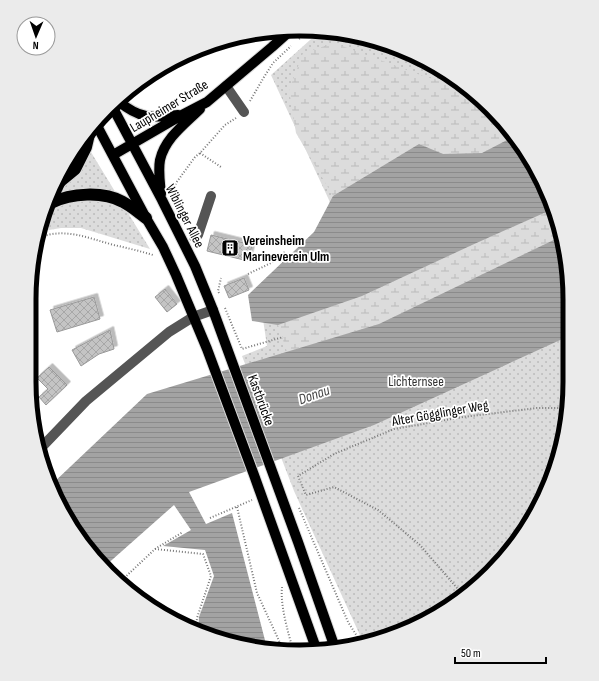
<svg xmlns="http://www.w3.org/2000/svg" width="599" height="681" viewBox="0 0 599 681" font-family="'Sofia Sans Condensed',sans-serif">
<style>
.green{fill:url(#green-dots)}
.wetland{fill:url(#wetland-marsh)}
.water{fill:url(#water-rules)}
.building{fill:url(#building-cross-hatch);stroke:#999;filter:url(#shadow)}
.lines{fill:none;stroke-linecap:round;stroke-linejoin:round}
.major-casing{stroke:#dbdbdb;stroke-width:12}
.highway-casing{stroke:#dbdbdb;stroke-width:14}
.path{stroke:#777;stroke-width:2;stroke-dasharray:1 2;stroke-linecap:butt}
.minor{stroke:#555;stroke-width:10}
.major{stroke:#000;stroke-width:10}
.highway{stroke:#000;stroke-width:12}
.labels{text-anchor:middle;dominant-baseline:central;stroke-width:3.5;stroke-linejoin:round;paint-order:stroke}
.street-label{font-size:14px;fill:#000;stroke:#fff}
.poi-label{font-size:14px;font-weight:bold;fill:#000;stroke:#fff;text-anchor:start}
.park-label{font-size:14px;fill:#333;stroke:#fff}
.water-label{font-size:15px;font-style:italic;fill:#444;stroke:#fff}
.rim{fill:none;stroke:#000;stroke-width:5}
</style>
<defs>
<pattern id="green-dots" width="8" height="8" patternUnits="userSpaceOnUse"><rect width="8" height="8" fill="#dcdcdc"/><path d="M2 2h.1M6 6h.1" fill="none" stroke="#bbb" stroke-width="1.8" stroke-linecap="round"/></pattern>
<pattern id="wetland-marsh" width="20" height="14" patternUnits="userSpaceOnUse"><rect width="20" height="14" fill="#dcdcdc"/><path d="M1 5h8M5 5V1M11 12h8M15 12V8" fill="none" stroke="#bbb"/></pattern>
<pattern id="water-rules" width="6" height="5" patternUnits="userSpaceOnUse"><rect width="6" height="5" fill="#a3a3a3"/><path d="M0 2.5h6" fill="none" stroke="#8b8b8b"/></pattern>
<pattern id="building-cross-hatch" width="8" height="8" patternUnits="userSpaceOnUse"><rect width="8" height="8" fill="#c4c4c4"/><path d="M0 0l8 8M0 8l8-8" fill="none" stroke="#a7a7a7"/></pattern>
<filter id="shadow"><feDropShadow dx="3.5" dy="-3.5" stdDeviation="0" flood-color="#0004"/></filter>
</defs>
<rect width="100%" height="100%" fill="#fff"/>
<path class="green" d="M 320,31 L 335,31 L 386,43 L 435,65 L 478,96 L 514,135 L 542,180 L 561,229 L 569,282 L 569,399 L 561,452 L 542,501 L 514,546 L 478,585 L 419,624 L 370,643 L 364,644 L 294,491 L 242,356 L 267,346 L 258,286 L 335,213 L 271,75 Z
M 83,139 L 150,249 L 81,228 L 61,228 L 43,231 L 40,232 L 65,164 Z"/>
<path class="wetland" d="M 334,43 L 426,77 L 463,86 L 478,96 L 515,136 L 482,153 L 443,154 L 419,144 L 333,196 L 296,133 L 289,90 L 303,53 Z
M 553,209 L 561,229 L 562,236 L 379,324 L 287,352 L 278,325 L 362,296 L 472,245 Z"/>
<path class="water" d="M 515,136 L 542,180 L 553,209 L 472,245 L 362,296 L 278,325 L 252,321 L 248,295 L 314,232 L 333,196 L 419,144 L 443,154 L 482,153 Z
M 562,236 L 569,282 L 569,336 L 374,425 L 189,492 L 206,524 L 232,513 L 267,648 L 247,647 L 198,632 L 199,617 L 214,576 L 205,550 L 163,546 L 191,530 L 174,505 L 104,567 L 96,560 L 57,501 L 51,485 L 147,394 L 379,324 Z"/>
<path class="building" d="M 211,235 L 252,245 L 248,261 L 207,251 Z
M 244,278 L 249,290 L 229,298 L 224,286 Z
M 165,289 L 177,304 L 167,312 L 155,297 Z
M 94,297 L 100,319 L 57,332 L 50,310 Z
M 110,330 L 114,349 L 99,354 L 81,366 L 72,350 Z
M 49,367 L 67,385 L 46,405 L 39,397 L 48,389 L 37,378 Z"/>
<g class="lines">
<g class="major-casing">
<path id="major" d="M 118,101 C 140,119 150,118 178,115
M 112,106 L 162,200 L 195,266 L 213,310 L 298,542 L 335,648
M 95,122 L 146,218 L 163,247 L 176,275 L 207,349 L 254,475 L 317,651
M 113,155 L 182,115 L 207,102 L 272,47 L 291,30
M 161,194 C 160,183 158,171 160,160 C 165,138 185,124 200,109"/>
</g>
<g class="highway-casing">
<path id="highway" d="M 58,183 L 75,169 L 86,147 L 90,130
M 51,203 C 71,193 103,191 123,202 C 131,206 139,213 146,218"/>
</g>
<path class="path" d="M 299,39 L 308,30
M 250,101 L 264,77 L 273,63 L 291,46
M 200,153 L 221,167
M 172,193 L 176,183 L 195,157 L 200,153 L 225,125 L 236,118
M 38,238 C 65,227 87,238 114,245 C 127,248 140,251 153,255 L 154,256
M 248,274 L 271,263 L 286,251
M 219,293 L 218,291 L 221,278
M 225,308 L 242,349 L 283,337
M 237,507 L 257,593 L 281,645 L 282,649
M 299,508 L 348,622 L 362,644
M 210,518 L 252,500
M 155,549 L 203,554 L 211,576 L 197,618 L 196,631
M 120,582 L 155,549 L 183,532
M 282,587 C 280,605 288,632 293,650
M 463,595 L 420,545 L 378,510 L 334,487 L 306,495 L 298,476 L 334,454 L 394,429 L 463,417 L 537,408 L 568,408"/>
<path class="minor" d="M 226,86 L 244,112
M 194,237 L 198,235 L 211,196
M 38,451 L 86,401 L 169,332 L 193,317 L 213,310"/>
<use href="#major" class="major"/>
<use href="#highway" class="highway"/>
</g>
<defs>
<g id="building-square" transform="scale(0.9)"><rect x="-9" y="-9" width="18" height="18" rx="4" fill="#000" stroke="#fff"/><path d="M-4-6H4V6H1V3H-1V6H-4ZM-2.5-4.3h1.7v1.8h-1.7ZM.8-4.3h1.7v1.8H.8ZM-2.5-1h1.7V.8h-1.7ZM.8-1h1.7V.8H.8Z" fill="#fff"/></g>
</defs>
<g fill-rule="evenodd">
<use href="#building-square" x="230" y="248"/>
</g>
<g class="labels">
<g class="street-label">
<text transform="translate(169 106) rotate(-31)">Laupheimer Straße</text>
<text transform="translate(185 216) rotate(63)">Wiblinger Allee</text>
<text transform="translate(261 400) rotate(70)">Kastbrücke</text>
<text transform="translate(440 413) rotate(-10)">Alter Gögglinger Weg</text>
</g>
<g class="poi-label">
<text x="243" y="240">Vereinsheim<tspan x="243" dy="16">Marineverein Ulm</tspan></text>
</g>
<g class="park-label">
<text x="416" y="381">Lichternsee</text>
</g>
<g class="water-label">
<text transform="translate(314 395) rotate(-19)">Donau</text>
</g>
</g>
<path d="M0 0H599V681H0ZM299 36H300A263 263 0 0 1 563 299V382A263 263 0 0 1 300 645H299A263 263 0 0 1 36 382V299A263 263 0 0 1 299 36Z" fill="#ebebeb" fill-rule="evenodd"/>
<path class="rim" d="M299 36H300A263 263 0 0 1 563 299V382A263 263 0 0 1 300 645H299A263 263 0 0 1 36 382V299A263 263 0 0 1 299 36Z"/>
<g transform="translate(36 36) rotate(182)"><circle r="19" fill="#ffffff" stroke="#999999"/>
<path d="M0-3L7 15L0 10L-7 15Z" fill="#000000"/>
<text y="-6" font-size="11" font-weight="bold" text-anchor="middle" fill="#000000">N</text>
</g>
<path d="M455 657v6h91v-6" fill="none" stroke="#000000" stroke-width="2"/>
<text x="461" y="657" font-size="12" fill="#000000" stroke="#ffffff" stroke-width="3" paint-order="stroke">50 m</text>
</svg>
